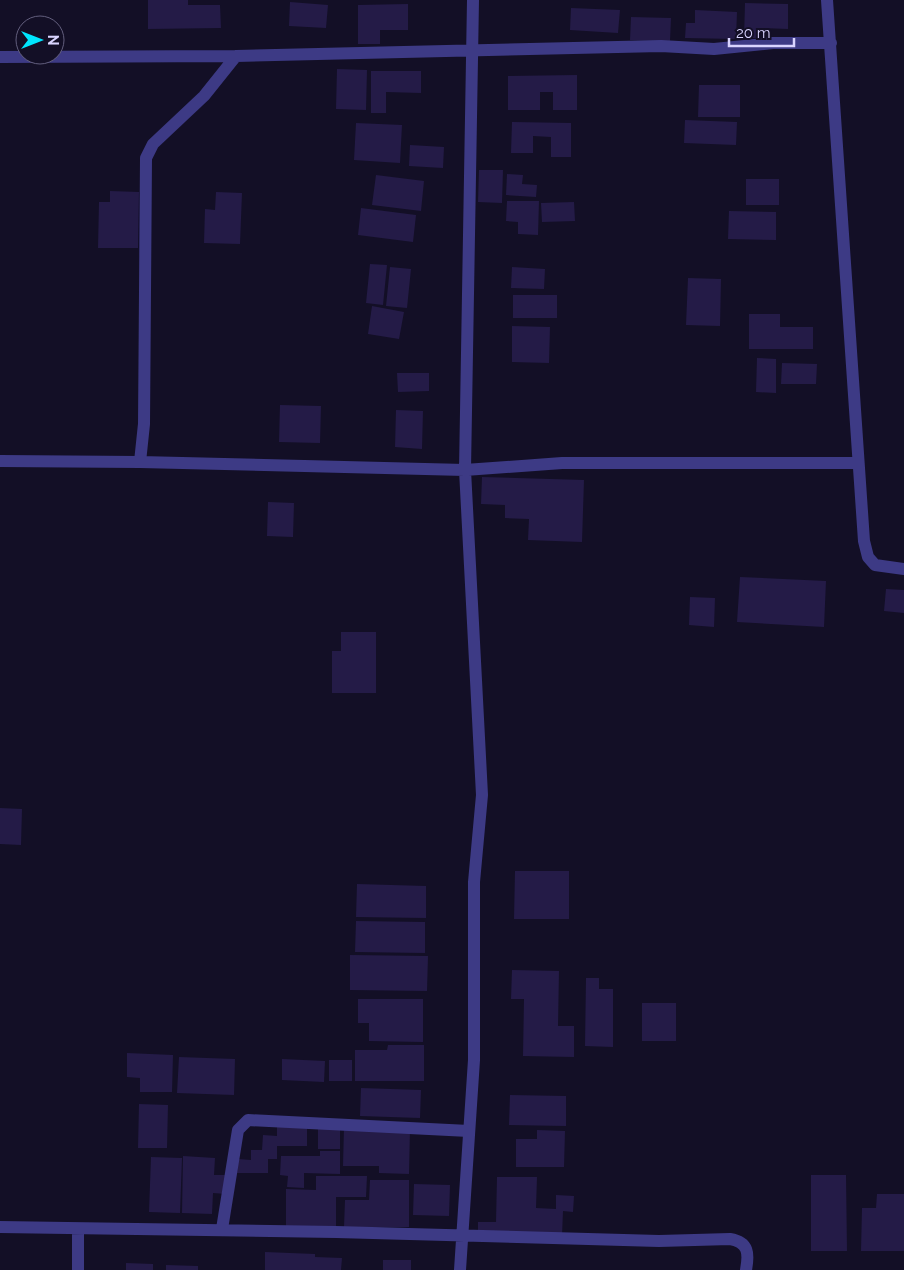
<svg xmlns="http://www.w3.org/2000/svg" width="904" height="1270" viewBox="0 0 904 1270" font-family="Raleway,sans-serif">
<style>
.building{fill:#241b47}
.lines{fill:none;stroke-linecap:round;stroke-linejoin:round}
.minor{stroke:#3d3a85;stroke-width:12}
</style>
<rect width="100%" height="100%" fill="#130f26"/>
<path class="building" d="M 148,0 L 188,0 L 188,5 L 220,5 L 221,28 L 148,29 Z
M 290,2 L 328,5 L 326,28 L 289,26 Z
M 745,3 L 788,4 L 788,29 L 760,28 L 759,38 L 744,38 Z
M 408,4 L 408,30 L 380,30 L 380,44 L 358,44 L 358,5 Z
M 571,8 L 620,10 L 618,33 L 570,30 Z
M 695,10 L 737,12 L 736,39 L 685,38 L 686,23 L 695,23 Z
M 631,17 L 671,18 L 670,41 L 630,40 Z
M 337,69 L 367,70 L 366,110 L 336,109 Z
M 371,71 L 421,71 L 421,93 L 386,92 L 386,113 L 371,113 Z
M 577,75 L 577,110 L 553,110 L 553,92 L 540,92 L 540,110 L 508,110 L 508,76 Z
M 699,85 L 740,85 L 740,117 L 698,117 Z
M 685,120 L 737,122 L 736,145 L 684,143 Z
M 512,122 L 571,123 L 571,157 L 551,157 L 551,137 L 533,136 L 533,153 L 511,153 Z
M 356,123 L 402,125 L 400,163 L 354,160 Z
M 410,145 L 444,147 L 443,168 L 409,166 Z
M 479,170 L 503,170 L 502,203 L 478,202 Z
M 507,174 L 523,175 L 522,184 L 537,185 L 536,197 L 506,195 Z
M 376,175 L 424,181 L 421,211 L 372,205 Z
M 746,179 L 779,179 L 779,205 L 746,205 Z
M 110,191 L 139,192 L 138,248 L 98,248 L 99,202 L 110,202 Z
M 216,192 L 242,193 L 240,244 L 204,243 L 205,209 L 215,210 Z
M 507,201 L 539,201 L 538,235 L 518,234 L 518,222 L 506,221 Z
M 574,202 L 575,221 L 542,222 L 541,203 Z
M 361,208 L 416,215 L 413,242 L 358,235 Z
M 729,211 L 776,212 L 776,240 L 728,239 Z
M 370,264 L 387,265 L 383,305 L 366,303 Z
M 390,267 L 411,269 L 407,308 L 386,306 Z
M 512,267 L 545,269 L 544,289 L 511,288 Z
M 688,278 L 721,279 L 720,326 L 686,325 Z
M 513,295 L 557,295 L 557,318 L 513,318 Z
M 372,306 L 404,312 L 399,339 L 368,334 Z
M 749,314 L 780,314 L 780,327 L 813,327 L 813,349 L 749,349 Z
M 512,326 L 550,327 L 549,363 L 512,362 Z
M 757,358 L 776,359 L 776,393 L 756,392 Z
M 782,363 L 817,364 L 816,384 L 781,384 Z
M 397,373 L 429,373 L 429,391 L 398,392 Z
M 280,405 L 321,406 L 320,443 L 279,442 Z
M 396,410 L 423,411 L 422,449 L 395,447 Z
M 482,477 L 584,480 L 582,542 L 528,540 L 529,519 L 505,518 L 505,505 L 481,504 Z
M 268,502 L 294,503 L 293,537 L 267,536 Z
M 740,577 L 826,581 L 824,627 L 737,622 Z
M 886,589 L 904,590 L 904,613 L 884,611 Z
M 690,597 L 715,598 L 714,627 L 689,625 Z
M 341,632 L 376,632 L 376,693 L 332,693 L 332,651 L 341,651 Z
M 0,808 L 22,809 L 21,845 L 0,844 Z
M 515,871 L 569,871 L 569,919 L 514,919 Z
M 357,884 L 426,886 L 426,918 L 356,917 Z
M 356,921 L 425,922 L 425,953 L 355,952 Z
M 350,955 L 428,956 L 427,991 L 350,990 Z
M 512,970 L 559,971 L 558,1026 L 574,1026 L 574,1057 L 523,1056 L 524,999 L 511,999 Z
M 586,978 L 599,978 L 599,989 L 613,989 L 613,1047 L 585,1046 Z
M 358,999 L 423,999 L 423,1042 L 369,1041 L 369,1023 L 358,1023 Z
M 642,1003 L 676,1003 L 676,1041 L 642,1041 Z
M 388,1045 L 424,1045 L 424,1081 L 355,1081 L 355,1050 L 387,1050 Z
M 127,1053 L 173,1055 L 172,1092 L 140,1092 L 140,1078 L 127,1077 Z
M 179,1057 L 235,1059 L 234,1095 L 177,1093 Z
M 282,1059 L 325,1061 L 324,1082 L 282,1080 Z
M 329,1060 L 352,1060 L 352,1081 L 329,1081 Z
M 361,1088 L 421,1090 L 420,1118 L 360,1116 Z
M 510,1095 L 566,1096 L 566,1126 L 509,1125 Z
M 139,1104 L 168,1105 L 167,1148 L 138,1148 Z
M 277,1125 L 307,1125 L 307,1146 L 277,1146 L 277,1159 L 268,1159 L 268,1173 L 237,1173 L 238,1159 L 251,1160 L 251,1150 L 262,1150 L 263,1135 L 277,1136 Z
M 344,1127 L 410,1129 L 409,1174 L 379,1173 L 379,1166 L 343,1166 Z
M 318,1128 L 340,1128 L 340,1149 L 318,1149 Z
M 537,1130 L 565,1131 L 564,1167 L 516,1167 L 516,1139 L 537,1139 Z
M 320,1151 L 340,1151 L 340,1174 L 304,1173 L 304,1188 L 287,1187 L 288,1176 L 280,1175 L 281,1156 L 320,1156 Z
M 183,1156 L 215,1158 L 214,1175 L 226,1175 L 226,1194 L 213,1193 L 212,1214 L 182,1213 Z
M 151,1157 L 182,1158 L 180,1213 L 149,1212 Z
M 811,1175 L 846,1175 L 847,1251 L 811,1251 Z
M 316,1176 L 367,1176 L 366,1197 L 336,1197 L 336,1230 L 286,1229 L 286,1189 L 316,1190 Z
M 497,1177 L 537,1177 L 536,1208 L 556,1209 L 556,1195 L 574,1196 L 573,1212 L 563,1211 L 562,1236 L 478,1233 L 478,1222 L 496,1222 Z
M 370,1180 L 409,1180 L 409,1227 L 344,1227 L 345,1200 L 369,1200 Z
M 414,1184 L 450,1185 L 449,1216 L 413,1215 Z
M 877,1194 L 904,1194 L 904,1251 L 861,1251 L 862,1208 L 876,1208 Z
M 265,1252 L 315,1254 L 315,1257 L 342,1258 L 341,1270 L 265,1270 Z
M 383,1260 L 411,1260 L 411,1270 L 383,1270 Z
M 126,1263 L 153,1264 L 153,1270 L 126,1270 Z
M 166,1265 L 198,1266 L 198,1270 L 166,1270 Z"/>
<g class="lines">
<path class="minor" d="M 827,0 L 864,541 L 868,557 L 875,565 L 904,569
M 0,57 L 236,56 L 661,46 L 714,49 L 773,43 L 831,43
M 0,461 L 140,462 L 144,424 L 146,158 L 153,144 L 204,96 L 236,56
M 140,462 L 465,470 L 562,463 L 857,463
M 0,1227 L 336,1232 L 659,1241 L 730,1239 C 749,1242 749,1254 746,1270
M 222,1229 L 238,1130 L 248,1120 L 469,1131
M 78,1270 L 78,1229
M 460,1270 L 474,1060 L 474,882 L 482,795 L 465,470 L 473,0"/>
</g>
<g transform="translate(40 40) rotate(90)"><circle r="24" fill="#130f26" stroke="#625e7d"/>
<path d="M0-4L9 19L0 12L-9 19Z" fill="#00e5ff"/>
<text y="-8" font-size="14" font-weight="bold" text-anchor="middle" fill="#d9d4ff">N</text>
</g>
<path d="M729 38v8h65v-8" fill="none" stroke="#d9d4ff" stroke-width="2.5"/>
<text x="736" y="38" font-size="15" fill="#d9d4ff" stroke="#130f26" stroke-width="4" paint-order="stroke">20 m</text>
</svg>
